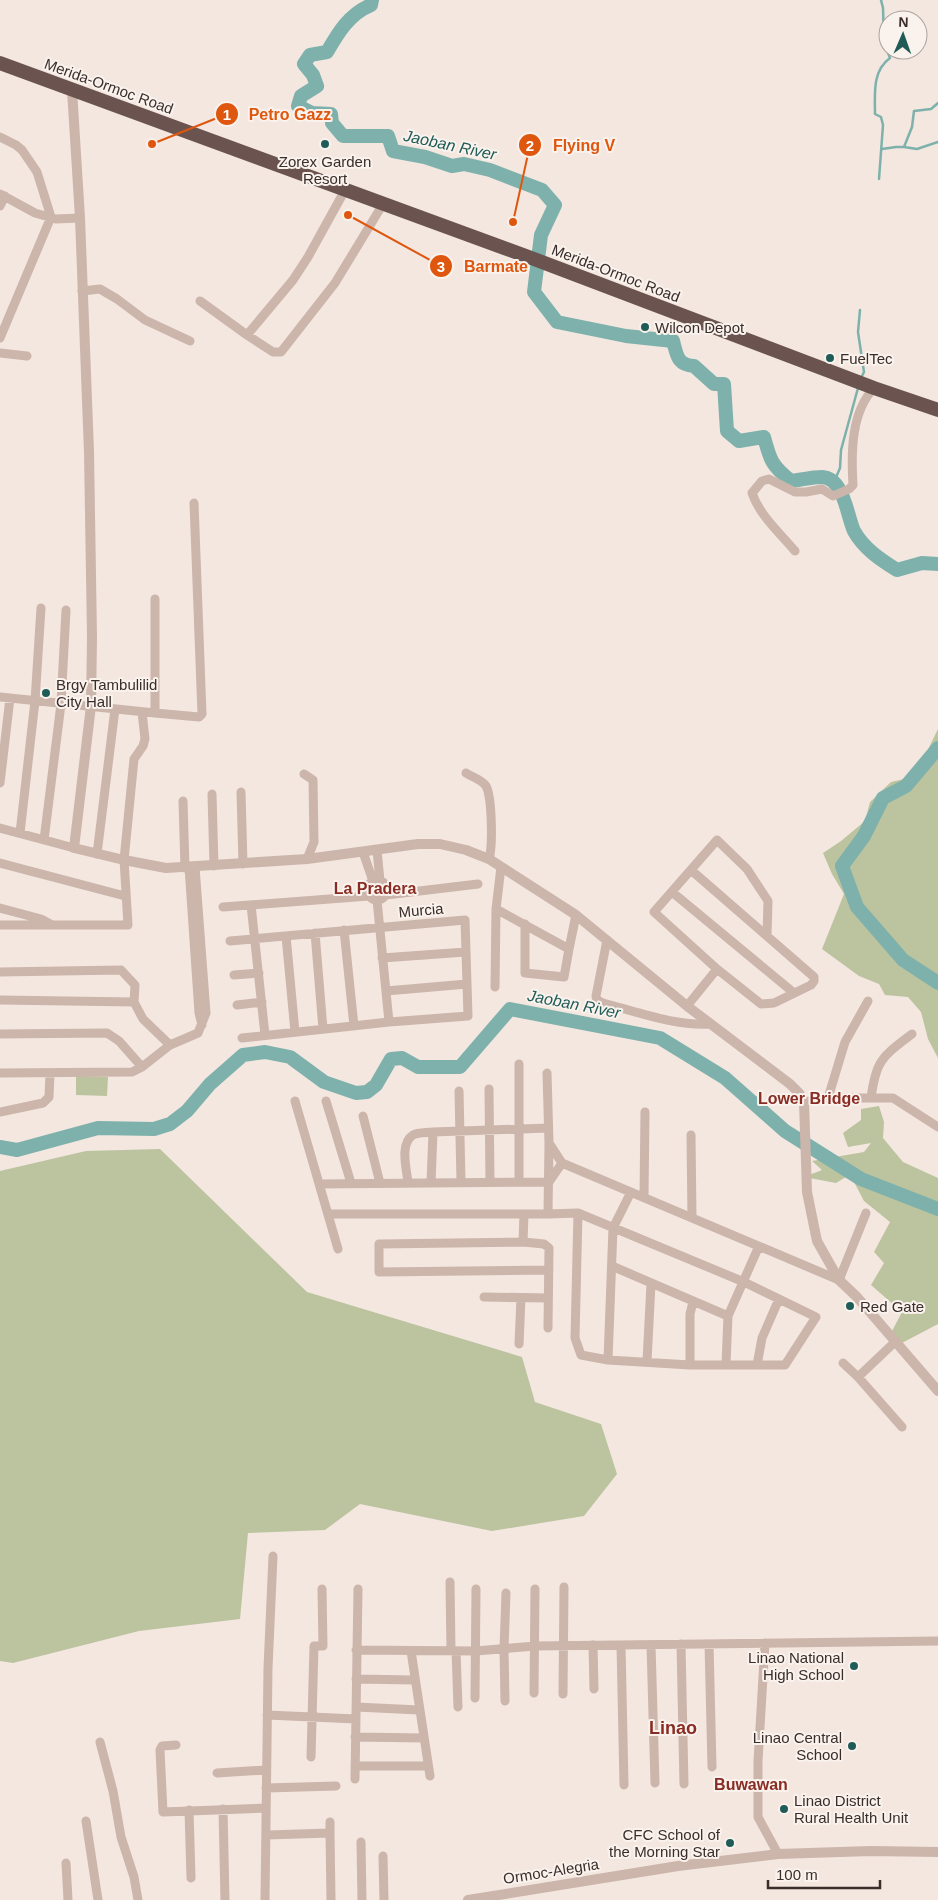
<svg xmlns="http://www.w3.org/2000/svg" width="938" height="1900" viewBox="0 0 938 1900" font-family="Helvetica,sans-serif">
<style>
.green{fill:#bcc39f}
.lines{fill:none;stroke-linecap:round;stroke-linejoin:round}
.stream{stroke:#7eb1ab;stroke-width:2.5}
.river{stroke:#7eb1ab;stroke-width:14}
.minor{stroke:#ccb5ab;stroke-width:9}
.tertiary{stroke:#ccb5ab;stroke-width:10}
.trunk{stroke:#6b544f;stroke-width:14}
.poi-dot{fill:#1f5c57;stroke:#faf2ed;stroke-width:2}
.labels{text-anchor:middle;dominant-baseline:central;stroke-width:4;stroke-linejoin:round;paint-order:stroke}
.street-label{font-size:15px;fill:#3a2d2a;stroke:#faf2ed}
.poi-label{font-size:15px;fill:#3a2d2a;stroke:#faf2ed;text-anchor:start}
.water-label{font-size:16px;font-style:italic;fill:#1f5c57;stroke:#faf2ed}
.neighbourhood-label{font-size:16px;font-weight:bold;fill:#892c23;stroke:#faf2ed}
.quarter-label{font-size:18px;font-weight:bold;fill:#892c23;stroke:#faf2ed}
.leader{fill:none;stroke:#df570e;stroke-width:2}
.callout-dot{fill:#df570e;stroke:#faf2ed;stroke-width:2}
.mark-label{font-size:15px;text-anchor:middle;font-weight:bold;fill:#fff}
.callout-label{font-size:16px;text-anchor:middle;font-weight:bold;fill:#df570e;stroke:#faf2ed;stroke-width:4;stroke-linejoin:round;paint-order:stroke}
</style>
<rect width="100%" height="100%" fill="#f3e7e0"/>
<path class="green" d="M 938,729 L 938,1058 L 928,1039 L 921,1012 L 908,997 L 885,995 L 879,984 L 859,976 L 822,949 L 844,894 L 832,874 L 823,853 L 841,841 L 865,821 L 870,802 L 891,782 L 904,779 L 921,764 Z
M 76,1076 L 108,1077 L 107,1096 L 76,1095 Z
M 879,1106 L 884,1122 L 883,1138 L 903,1162 L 938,1178 L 938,1324 L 900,1344 L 891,1333 L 902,1312 L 871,1285 L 884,1263 L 874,1252 L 890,1222 L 864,1201 L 854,1182 L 846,1177 L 836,1183 L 804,1177 L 822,1170 L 812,1161 L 864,1152 L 871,1143 L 848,1147 L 843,1133 L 861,1120 L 861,1109 Z
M 160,1149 L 307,1292 L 522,1357 L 535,1402 L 601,1424 L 617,1474 L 584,1516 L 492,1531 L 360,1504 L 325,1530 L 248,1533 L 240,1619 L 139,1631 L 13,1663 L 0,1661 L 0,1171 L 86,1151 Z"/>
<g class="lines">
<path class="stream" d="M 904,147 L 917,149 L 938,142
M 882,149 L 896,147 L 904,147 L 912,127 L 914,111 L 931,109 L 938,103
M 879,179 L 883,125 L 881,117 L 875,114 C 875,94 872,71 890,58 L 884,42 L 883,8 L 881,0
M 860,310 L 858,332 L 864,372 L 861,378
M 834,482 L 840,468 L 841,450 L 858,388"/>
<path class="river" d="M 372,0 L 371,5 C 349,14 338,33 327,52 L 310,55 L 304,64 L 313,75 L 317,86 L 301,96 L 298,106 L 312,113 L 331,114 L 332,123 L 343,136 L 388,136 L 393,151 L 425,157 L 452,166 L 464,164 L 490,170 L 542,190 L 555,205 L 541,235 L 534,292 L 557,322 L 626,336 L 673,341 C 677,355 677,365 694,366 L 714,384 L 724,384 L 727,431 L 739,441 L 764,437 C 770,460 772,466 791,481 C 801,480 812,477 822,477 C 844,478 847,516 854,531 C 864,549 881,560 897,570 L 922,563 L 938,564
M 938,748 L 906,786 L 883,798 L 864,836 L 842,866 L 857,907 L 903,960 L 938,983
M 0,1147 L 17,1150 L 98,1128 L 154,1129 L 170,1124 L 187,1111 L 210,1084 L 243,1055 L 265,1052 L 290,1057 L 324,1082 L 356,1093 L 367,1092 L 376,1085 L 391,1059 L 402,1058 L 418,1067 L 460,1067 L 510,1009 L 660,1038 L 725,1078 L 785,1131 L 861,1179 L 938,1209"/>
<path class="minor" d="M 0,137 L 16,145 L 22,150 L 37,172 L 51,217 L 0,338
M 0,194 L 35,213 L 56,219 L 80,218
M 0,206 L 5,196
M 82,291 L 100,289 L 117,299 L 145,320 L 190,341
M 200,301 L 247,335 L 293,280 L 308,257 L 345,190
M 247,335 L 273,352 L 281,352 L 335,283 L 383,204
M 0,353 L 27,356
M 795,551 C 780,533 760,516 752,493 L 762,481 L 769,479 L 795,492 L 806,492 L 822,489 L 833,496 L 849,489 L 853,485 C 851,453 851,412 874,388
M 0,697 L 155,713 L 155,599
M 155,713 L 199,717 L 202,714 L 194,503
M 466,773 C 472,777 482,780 486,786 C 492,797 493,846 489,859
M 304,774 L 313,780 L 314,842 L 307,859
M 0,783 L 10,698
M 241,792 L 243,864
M 212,794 L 214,866
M 183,801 L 185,868
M 0,828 L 74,848
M 20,833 L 35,701 L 41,608
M 44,840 L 61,704 L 66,610
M 377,850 L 380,881
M 363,852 L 373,881
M 97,854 L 115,709
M 0,863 L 125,896
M 189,867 L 199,1013 L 202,1025
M 691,870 L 814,977 L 814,981 L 811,985 L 774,1003 L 761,1004 L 717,969 L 654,912 L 717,840 L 747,869 L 768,901 L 767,936
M367 890a10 10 0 1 1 20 0a10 10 0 1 1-20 0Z
M 672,892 L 794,993
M 386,895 L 478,884
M 377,900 L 389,1022
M 251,905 L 265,1035
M 223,907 L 369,896
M 0,908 L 41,919 L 52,925
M 496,909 L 569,949 L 576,915
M 525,924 L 525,973 L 564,977 L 569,949
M 0,925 L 128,925 L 124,860 L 134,759 L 143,746 L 145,739 L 142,712
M 344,930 L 354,1026
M 315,933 L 323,1029
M 286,936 L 295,1032
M 607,940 L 596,996 L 597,1000 L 603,1003 C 638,1012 674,1026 710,1024
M 230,941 L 465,920 L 468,1016 L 389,1022 L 242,1038
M 382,958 L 466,952
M 0,972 L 121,970 L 135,985 L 134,1002 L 143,1019 L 170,1045
M 234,975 L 259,973
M 495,987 L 496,909 L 501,867
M 386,991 L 467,984
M 0,1000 L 134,1002
M 237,1005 L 262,1002
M 687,1006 L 717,969
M 0,1034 L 107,1033 L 119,1041 L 142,1067
M 0,1073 L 132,1072 L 142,1067 L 170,1045 L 198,1033 L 206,1013 L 195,867
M 547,1073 L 549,1143 L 562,1163 L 839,1280 L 866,1213
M 489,1089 L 490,1182
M 459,1091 L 461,1182
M 828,1098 L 893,1098 L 938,1127
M 871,1098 C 876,1060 882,1057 912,1034
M 295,1101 L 338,1249
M 326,1101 L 351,1183
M 804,1102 L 828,1098 L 845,1042 L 868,1001
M 0,1112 L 43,1103 L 49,1097 L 50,1073
M 363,1116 L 380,1183
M 691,1135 L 692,1218
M 519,1182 L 519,1064
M 408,1183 C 407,1170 399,1144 413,1135 C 418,1132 427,1133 433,1132 L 548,1128
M 431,1183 L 433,1132
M 320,1184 L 549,1182 L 562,1163
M 644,1197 L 645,1112
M 329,1214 L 548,1214 L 549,1143
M 524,1214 L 523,1242 L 544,1244 L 549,1248 L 548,1328
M 548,1214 L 578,1213 L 744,1282 L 816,1317 L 785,1365 L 690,1365 L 608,1360 L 581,1355 L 575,1338 L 578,1213
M 523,1242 L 379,1244 L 379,1272 L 549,1270
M 612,1266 L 728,1316
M 484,1297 L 548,1298
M 519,1344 L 521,1298
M 608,1360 L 613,1228 L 631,1192
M 647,1361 L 651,1284
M 843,1363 L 858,1377 L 902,1427
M 726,1364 L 728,1316 L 759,1246
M 690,1365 L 690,1314 L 693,1302
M 757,1365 L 762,1338 L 779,1299
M 858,1377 L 896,1341
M 450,1582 L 451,1651
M 765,1643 L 758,1761 L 758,1817 L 778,1854
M 681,1644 L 684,1784
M 709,1644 L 712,1767
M 593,1645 L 594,1689
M 621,1645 L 624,1785
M 651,1645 L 655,1783
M 356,1650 L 476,1651 L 535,1646 L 938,1641
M 411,1651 L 430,1776
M 456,1651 L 458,1707
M 356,1679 L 414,1680
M 534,1693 L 535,1589
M 563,1694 L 564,1587
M 475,1698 L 476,1589
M 505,1701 L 504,1649 L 506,1593
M 356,1707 L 419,1710
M 267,1715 L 356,1719
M 355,1737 L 424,1738
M 100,1742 L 113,1791 L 121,1837 L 134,1877 L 138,1900
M 176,1745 L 162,1746 L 160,1750 L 163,1812 L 266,1808
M 311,1757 L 314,1646 L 323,1646 L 322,1589
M 355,1766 L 428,1766
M 217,1773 L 266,1770
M 355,1779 L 358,1589
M 266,1788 L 336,1786
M 223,1809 L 225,1900
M 189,1810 L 191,1878
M 86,1821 L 98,1900
M 330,1833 L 331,1900
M 267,1835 L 330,1833 L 330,1822
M 361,1842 L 362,1900
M 383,1856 L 384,1900
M 66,1863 L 68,1900
M 265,1900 L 268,1668 L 273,1556"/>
<path class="tertiary" d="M 72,90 L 80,218 L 89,452 L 92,637 L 91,706 L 74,848 L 124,860 L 166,868 L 307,859 L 418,844 L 440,844 L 466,850 L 489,859 L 576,915 L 687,1006 L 790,1084 L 799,1093 L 804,1102 L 807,1192 L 817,1241 L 839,1280 L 857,1297 L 938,1391
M 468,1900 L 678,1866 L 778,1854 L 871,1851 L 938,1852"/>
<path class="trunk" d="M 0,63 L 526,256 L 874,388 L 938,410"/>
</g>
<g class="poi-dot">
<circle cx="325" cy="144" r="5"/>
<circle cx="645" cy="327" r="5"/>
<circle cx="830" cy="358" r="5"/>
<circle cx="46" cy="693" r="5"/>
<circle cx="850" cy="1306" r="5"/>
<circle cx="854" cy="1666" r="5"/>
<circle cx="852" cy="1746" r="5"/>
<circle cx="784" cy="1809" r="5"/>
<circle cx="730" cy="1843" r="5"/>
</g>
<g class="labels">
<g class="street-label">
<text transform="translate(109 86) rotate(20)">Merida-Ormoc Road</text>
<text transform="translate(616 273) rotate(21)">Merida-Ormoc Road</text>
<text transform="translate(421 910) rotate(-5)">Murcia</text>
<text transform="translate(551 1871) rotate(-9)">Ormoc-Alegria</text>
</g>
<g class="poi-label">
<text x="325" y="161" text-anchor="middle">Zorex Garden<tspan x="325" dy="17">Resort</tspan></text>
<text x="655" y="327">Wilcon Depot</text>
<text x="840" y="358">FuelTec</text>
<text x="56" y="684">Brgy Tambulilid<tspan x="56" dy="17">City Hall</tspan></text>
<text x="860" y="1306">Red Gate</text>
<text x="844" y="1657" text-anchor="end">Linao National<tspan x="844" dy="17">High School</tspan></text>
<text x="842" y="1737" text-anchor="end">Linao Central<tspan x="842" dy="17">School</tspan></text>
<text x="794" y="1800">Linao District<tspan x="794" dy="17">Rural Health Unit</tspan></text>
<text x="720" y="1834" text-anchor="end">CFC School of<tspan x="720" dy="17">the Morning Star</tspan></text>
</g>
<g class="water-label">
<text transform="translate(450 145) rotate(12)">Jaoban River</text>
<text transform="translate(574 1004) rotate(11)">Jaoban River</text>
</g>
<g class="neighbourhood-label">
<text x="375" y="888">La Pradera</text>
<text x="809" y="1098">Lower Bridge</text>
<text x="751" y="1784">Buwawan</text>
</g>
<g class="quarter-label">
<text x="673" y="1728">Linao</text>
</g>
</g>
<path class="leader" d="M152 144L227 114M513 222L530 145M348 215L441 266"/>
<g class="callout-dot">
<circle cx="152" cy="144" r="5"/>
<circle cx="513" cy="222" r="5"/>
<circle cx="348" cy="215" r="5"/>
<circle cx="227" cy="114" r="12"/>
<circle cx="530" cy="145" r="12"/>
<circle cx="441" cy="266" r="12"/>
</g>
<g class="mark-label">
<text x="227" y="120">1</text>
<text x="530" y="151">2</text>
<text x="441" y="272">3</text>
</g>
<g class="callout-label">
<text x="290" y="120">Petro Gazz</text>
<text x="584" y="151">Flying V</text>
<text x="496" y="272">Barmate</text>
</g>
<g transform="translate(903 35) rotate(2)"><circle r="24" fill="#faf2ed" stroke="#ada39f"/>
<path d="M0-4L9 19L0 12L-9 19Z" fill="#1f5c57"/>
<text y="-8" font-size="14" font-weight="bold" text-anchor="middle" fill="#3a2d2a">N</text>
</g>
<path d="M768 1880v8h112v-8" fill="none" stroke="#3a2d2a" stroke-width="2.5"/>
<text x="776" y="1880" font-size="15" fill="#3a2d2a" stroke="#faf2ed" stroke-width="4" paint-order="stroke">100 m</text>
</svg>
